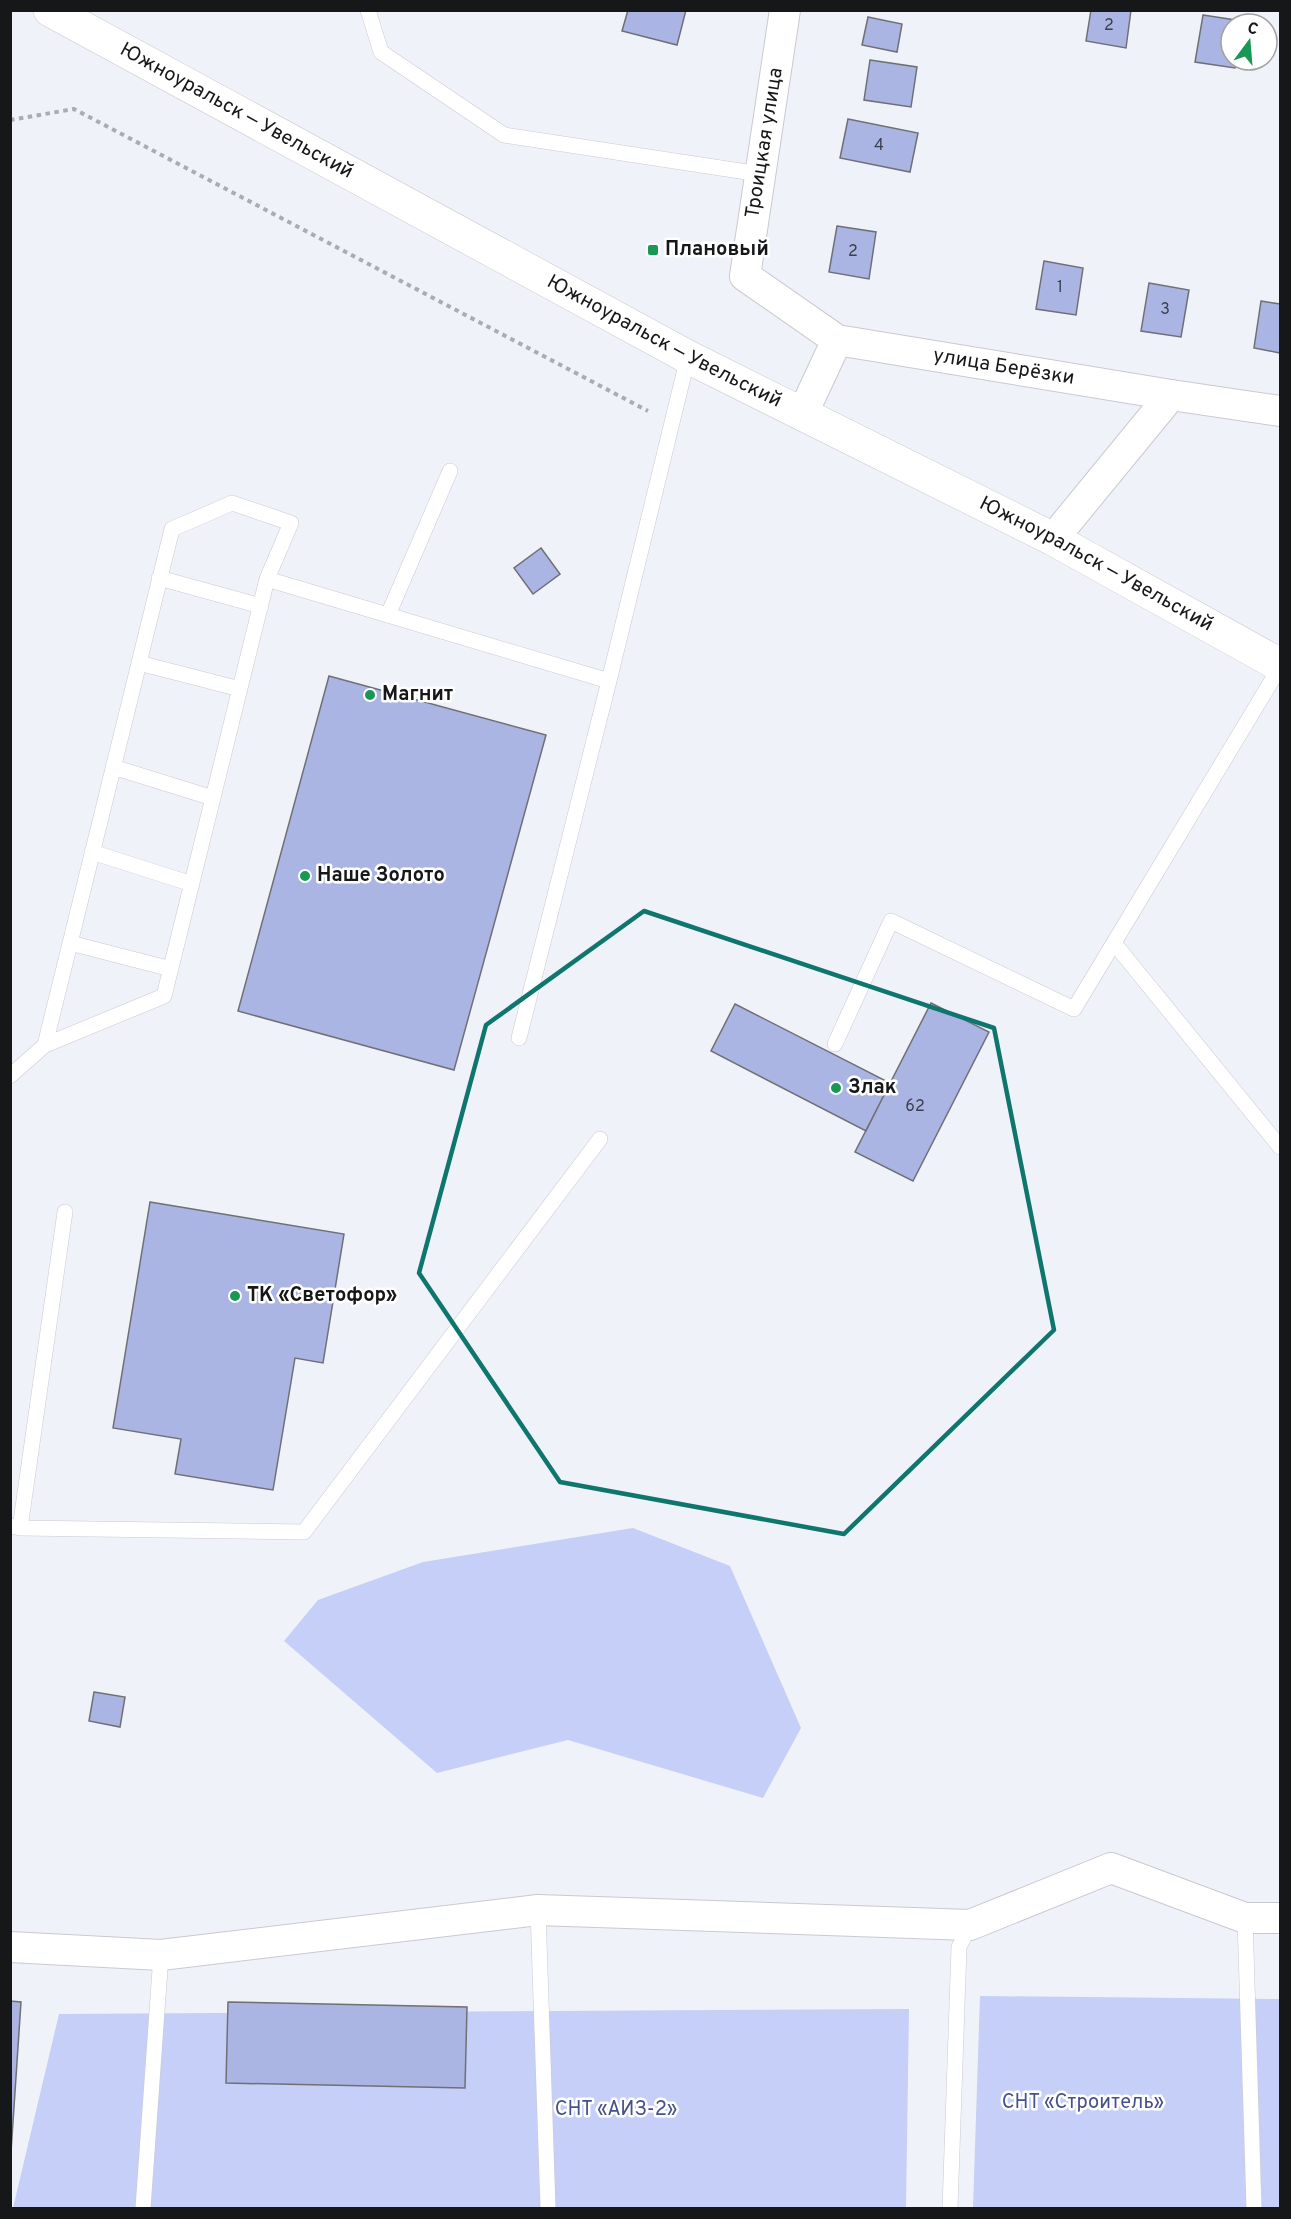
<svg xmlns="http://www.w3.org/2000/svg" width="1291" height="2219" viewBox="0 0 1291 2219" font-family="Overpass,sans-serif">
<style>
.green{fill:#c5cff7}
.building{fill:#abb5e3;stroke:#6f7076;stroke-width:1.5}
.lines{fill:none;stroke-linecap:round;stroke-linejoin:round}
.lane-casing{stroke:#c9cad1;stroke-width:16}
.street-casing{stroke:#c9cad1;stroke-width:32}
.secondary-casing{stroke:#c9cad1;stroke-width:34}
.path{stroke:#aaacb1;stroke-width:4;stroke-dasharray:4.5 4.5;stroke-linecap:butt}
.lane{stroke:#fff;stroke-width:15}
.street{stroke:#fff;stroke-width:30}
.secondary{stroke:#fff;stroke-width:33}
.marked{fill:none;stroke:#0f766e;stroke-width:4.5;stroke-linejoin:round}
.poi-dot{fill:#189755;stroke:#fff;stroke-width:2}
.labels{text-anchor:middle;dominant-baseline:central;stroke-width:5;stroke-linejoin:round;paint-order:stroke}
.number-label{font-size:16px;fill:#3b3e4c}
.street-label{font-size:20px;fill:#161719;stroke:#fff}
.poi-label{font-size:20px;font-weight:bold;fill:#161719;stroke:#fff;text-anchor:start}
.park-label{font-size:20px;fill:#46508b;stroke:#fff}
</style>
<rect width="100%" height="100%" fill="#f0f2f9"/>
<path class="green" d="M 633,1528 L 730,1566 L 801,1728 L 763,1798 L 568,1740 L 437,1773 L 284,1641 L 318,1600 L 423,1562 Z
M 980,1996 L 1280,1999 L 1280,2208 L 973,2208 Z
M 909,2009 L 906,2208 L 13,2208 L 59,2014 Z"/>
<path class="building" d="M 628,10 L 686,10 L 677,45 L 622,31 Z
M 1091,10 L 1131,10 L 1126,48 L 1086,41 Z
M 1203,15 L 1242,21 L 1242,24 L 1231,24 L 1231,60 L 1236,60 L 1235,68 L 1195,62 Z
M 868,17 L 902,24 L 897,52 L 862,45 Z
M 870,60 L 917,67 L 911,107 L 864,100 Z
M 848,119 L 918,133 L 910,172 L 840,158 Z
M 837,226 L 876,232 L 869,279 L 829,272 Z
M 1044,261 L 1083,268 L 1076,315 L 1036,309 Z
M 1149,283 L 1189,290 L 1181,337 L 1141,331 Z
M 1261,301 L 1280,304 L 1280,353 L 1254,348 Z
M 541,548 L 560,574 L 533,594 L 514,568 Z
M 329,676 L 546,735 L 454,1070 L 238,1011 Z
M 931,1003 L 989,1032 L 913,1181 L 855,1152 Z
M 735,1004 L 890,1083 L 866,1131 L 711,1051 Z
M 150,1202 L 344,1234 L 323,1363 L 295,1358 L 273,1490 L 175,1474 L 181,1439 L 113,1428 Z
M 94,1692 L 125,1697 L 120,1727 L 89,1721 Z
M 10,2001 L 21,2002 L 11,2152 L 10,2152 Z
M 228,2002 L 467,2007 L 465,2088 L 226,2083 Z"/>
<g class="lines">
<g class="lane-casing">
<path id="lane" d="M 368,10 L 381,52 L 504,135 L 760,174
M 159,578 L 261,606
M 388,615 L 450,471
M 139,663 L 240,689
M 113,767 L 213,798
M 92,852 L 192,884
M 70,943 L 171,969
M 1114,943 L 1280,1147
M 519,1038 L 609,681
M 835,1044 L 891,921 L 1074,1009 L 1280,667
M 45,1045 L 172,529 L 232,503 L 291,523 L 267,579
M 10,1076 L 45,1045 L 164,996 L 267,579 L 609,681 L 688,357
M 10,1526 L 20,1528 L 65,1212
M 20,1528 L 304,1532 L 600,1139
M 538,1910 L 548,2208
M 1245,1918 L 1254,2208
M 143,2208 L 161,1955
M 950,2208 L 959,1947 L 970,1925"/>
</g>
<g class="street-casing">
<g id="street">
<path id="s1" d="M 785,10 L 745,276 L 837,340 L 1171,395 L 1280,411"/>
<path d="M 802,415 L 837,340"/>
<path d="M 1053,539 L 1171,395"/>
<path d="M 10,1947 L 161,1955 L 538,1910 L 970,1925 L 1111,1868 L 1245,1918 L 1280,1918"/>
</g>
</g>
<g class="secondary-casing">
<g id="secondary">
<path id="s2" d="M 50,10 L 688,357 L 1053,539 L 1280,665"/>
</g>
</g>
<path class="path" d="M 10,120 L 74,109 L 648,411"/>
<use href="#lane" class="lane"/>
<use href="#street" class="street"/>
<use href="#secondary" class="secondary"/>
</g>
<path class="marked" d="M 644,911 L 994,1028 L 1054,1330 L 844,1534 L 560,1482 L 419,1273 L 486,1025 Z"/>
<g class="poi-dot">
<rect x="647" y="244" width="12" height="12" rx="3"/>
<circle cx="370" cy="695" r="6"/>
<circle cx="305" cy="876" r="6"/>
<circle cx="836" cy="1088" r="6"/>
<circle cx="235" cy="1296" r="6"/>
</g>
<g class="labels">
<g class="number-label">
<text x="1109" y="26">2</text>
<text x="879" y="146">4</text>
<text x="853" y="252">2</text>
<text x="1060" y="288">1</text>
<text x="1165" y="310">3</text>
<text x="915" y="1107">62</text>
</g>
<g class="street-label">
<text stroke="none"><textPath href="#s2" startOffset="212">Южноуральск — Увельский</textPath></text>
<text transform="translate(765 143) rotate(-81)">Троицкая улица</text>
<text stroke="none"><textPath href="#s2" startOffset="698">Южноуральск — Увельский</textPath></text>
<text stroke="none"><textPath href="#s1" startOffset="550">улица Берёзки</textPath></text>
<text stroke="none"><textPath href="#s2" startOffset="1184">Южноуральск — Увельский</textPath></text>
</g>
<g class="poi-label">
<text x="665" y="250">Плановый</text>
<text x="382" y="695">Магнит</text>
<text x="317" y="876">Наше Золото</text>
<text x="848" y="1088">Злак</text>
<text x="247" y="1296">ТК «Светофор»</text>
</g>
<g class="park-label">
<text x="1083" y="2103">СНТ «Строитель»</text>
<text x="616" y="2110">СНТ «АИЗ-2»</text>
</g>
</g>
<rect width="1291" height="2219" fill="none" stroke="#161719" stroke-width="24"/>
<g transform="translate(1249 42) rotate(16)"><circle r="28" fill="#ffffff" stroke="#a2a2a3" stroke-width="1.5"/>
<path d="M0-4.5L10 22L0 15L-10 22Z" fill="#189755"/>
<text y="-9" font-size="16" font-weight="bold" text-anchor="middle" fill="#161719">С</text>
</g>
</svg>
